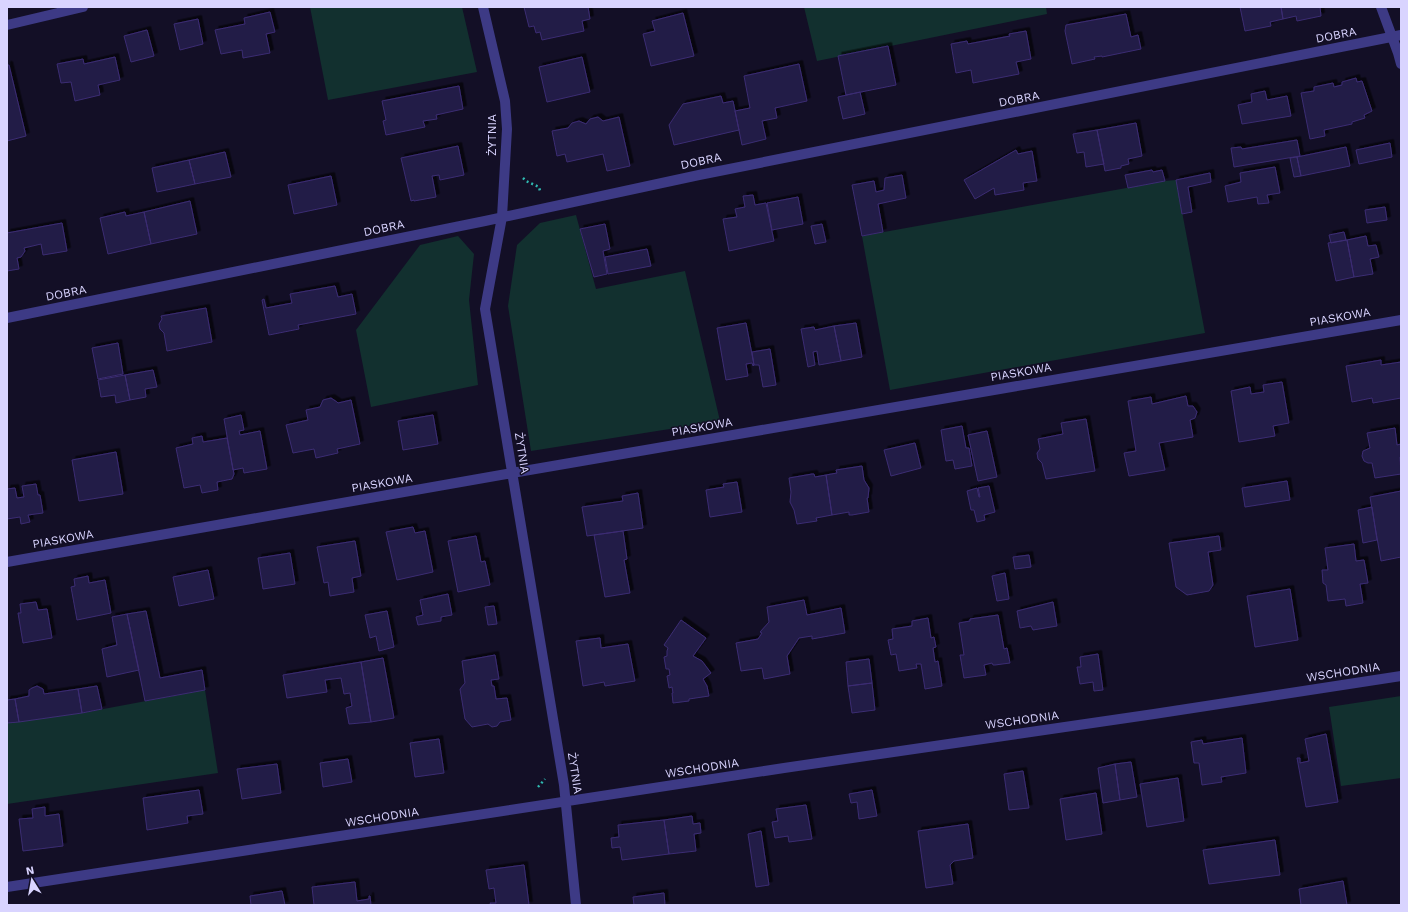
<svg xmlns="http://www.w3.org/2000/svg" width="1408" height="912" viewBox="0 0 1408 912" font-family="'Work Sans',sans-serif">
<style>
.green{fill:#12302f}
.building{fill:#241b47;stroke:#3b2d73;filter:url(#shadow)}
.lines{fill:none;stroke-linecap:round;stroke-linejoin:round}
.path{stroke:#2fb8b0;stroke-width:2.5;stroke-dasharray:2 3;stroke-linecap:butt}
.minor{stroke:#3d3a85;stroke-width:10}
.labels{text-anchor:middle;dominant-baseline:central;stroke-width:3;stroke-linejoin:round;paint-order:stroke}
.street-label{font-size:12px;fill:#d9d4ff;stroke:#130f26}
</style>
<defs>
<filter id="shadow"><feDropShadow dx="3.5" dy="-3.5" stdDeviation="0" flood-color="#0009"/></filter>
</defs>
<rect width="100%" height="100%" fill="#130f26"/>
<path class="green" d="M 310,7 L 462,7 L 477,72 L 328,100 Z
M 804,7 L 1046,7 L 1047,14 L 817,61 Z
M 1176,180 L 1205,333 L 890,390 L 862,236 L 1165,181 Z
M 576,215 L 596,289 L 685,271 L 720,421 L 531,451 L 508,306 L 517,245 L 540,223 Z
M 458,236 L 474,254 L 469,300 L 478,385 L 371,407 L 356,330 L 420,245 Z
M 205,690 L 218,773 L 7,804 L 7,723 L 82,713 Z
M 1401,696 L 1401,778 L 1341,786 L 1329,707 Z"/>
<path class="building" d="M 524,7 L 588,7 L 590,19 L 582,21 L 584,31 L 542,40 L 540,32 L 536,33 L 534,26 L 529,27 Z
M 1240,7 L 1281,7 L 1283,19 L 1270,22 L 1271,26 L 1245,31 Z
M 1281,7 L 1320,7 L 1321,16 L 1297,21 L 1296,16 L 1283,19 Z
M 270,12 L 275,32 L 266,34 L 270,53 L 243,58 L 242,50 L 221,54 L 215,30 L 245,24 L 244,18 Z
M 683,13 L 694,56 L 651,66 L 643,34 L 655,31 L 652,21 Z
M 1126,14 L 1131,37 L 1138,35 L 1141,49 L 1102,57 L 1102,56 L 1094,57 L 1095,59 L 1072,64 L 1065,31 L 1066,25 Z
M 198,19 L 203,44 L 180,50 L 174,24 Z
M 147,30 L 154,56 L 131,62 L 124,36 Z
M 1026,31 L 1031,59 L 1016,62 L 1019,74 L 973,83 L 971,70 L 956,73 L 951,44 L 967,41 L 968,44 L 1010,36 L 1009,34 Z
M 888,46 L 896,85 L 846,95 L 838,56 Z
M 115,57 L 120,80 L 98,85 L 100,95 L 75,101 L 71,82 L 61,83 L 57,64 L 83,59 L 84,64 Z
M 582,57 L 590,92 L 547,102 L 539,67 Z
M 799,64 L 807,101 L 775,108 L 777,118 L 762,121 L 766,139 L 742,145 L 735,111 L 750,108 L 744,76 Z
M 7,65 L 9,65 L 26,136 L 7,141 Z
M 1356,78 L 1357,82 L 1362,81 L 1372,111 L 1364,115 L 1365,118 L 1352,122 L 1352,124 L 1324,130 L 1325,136 L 1310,139 L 1301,93 L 1314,91 L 1314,87 L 1333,83 L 1334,87 L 1342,85 L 1342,82 Z
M 459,86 L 463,109 L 436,115 L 437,119 L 423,121 L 425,127 L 386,135 L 383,121 L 386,120 L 382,101 Z
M 1265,91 L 1267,100 L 1287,96 L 1291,116 L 1242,124 L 1238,105 L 1252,102 L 1251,94 Z
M 860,92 L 865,114 L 843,119 L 838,97 Z
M 721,96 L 723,103 L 733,101 L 739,130 L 674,145 L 669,125 L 683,104 Z
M 598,117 L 603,121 L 619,117 L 630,166 L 607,171 L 603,154 L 567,162 L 565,154 L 557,156 L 552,131 L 568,128 L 572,123 L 579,121 L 586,124 L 590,119 Z
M 1136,123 L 1142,156 L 1128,159 L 1129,164 L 1121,166 L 1121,168 L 1105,171 L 1097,130 Z
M 1097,130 L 1104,164 L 1086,167 L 1084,152 L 1077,153 L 1073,134 Z
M 1297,140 L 1300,156 L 1234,167 L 1231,148 L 1241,147 L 1242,149 Z
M 1390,143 L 1392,157 L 1359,164 L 1356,150 Z
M 458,146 L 464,175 L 440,180 L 439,175 L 432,176 L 436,197 L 414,201 L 414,200 L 411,201 L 401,158 Z
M 1346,147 L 1350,166 L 1301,176 L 1297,157 Z
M 1016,150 L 1018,154 L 1032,151 L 1037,181 L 1023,183 L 1024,190 L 995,195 L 994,188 L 975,199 L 964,180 Z
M 225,152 L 231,177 L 195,184 L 189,160 Z
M 1297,157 L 1301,176 L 1294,177 L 1290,158 Z
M 189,160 L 195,184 L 157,192 L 152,168 Z
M 1275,167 L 1280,193 L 1267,195 L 1269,203 L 1258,204 L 1257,197 L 1228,202 L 1225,186 L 1241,182 L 1240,173 Z
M 1152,170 L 1153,172 L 1162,170 L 1165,181 L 1128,188 L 1125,175 Z
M 1210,173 L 1211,182 L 1188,187 L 1192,212 L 1182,214 L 1176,180 Z
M 902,175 L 906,198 L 878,204 L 883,232 L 862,236 L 852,185 L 874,181 L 876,192 L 884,190 L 885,178 Z
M 331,176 L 337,205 L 294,214 L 288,185 Z
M 753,195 L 755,205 L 766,203 L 774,241 L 729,251 L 723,219 L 737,217 L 735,209 L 745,207 L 743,196 Z
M 798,197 L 803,224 L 772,230 L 767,203 Z
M 190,201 L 197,234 L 151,244 L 144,212 Z
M 1385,207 L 1387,220 L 1367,223 L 1365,210 Z
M 125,212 L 126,216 L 144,212 L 151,244 L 108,254 L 100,218 Z
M 62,223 L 67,251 L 43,255 L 41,244 L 24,248 L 25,251 L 21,257 L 17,258 L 19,269 L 7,271 L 7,233 Z
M 605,224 L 610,249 L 603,251 L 607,274 L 594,277 L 580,229 Z
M 822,224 L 826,242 L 815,244 L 811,226 Z
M 1344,232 L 1346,240 L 1331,243 L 1329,235 Z
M 1366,236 L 1368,246 L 1376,245 L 1379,257 L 1370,259 L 1373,274 L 1354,277 L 1347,240 Z
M 1347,240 L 1354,277 L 1336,281 L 1328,243 Z
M 647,249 L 651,266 L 608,274 L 605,257 Z
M 335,286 L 338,297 L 352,294 L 356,314 L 298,325 L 299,329 L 269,335 L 262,300 L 264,299 L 266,308 L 292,303 L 290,294 Z
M 206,308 L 212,342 L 167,351 L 164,333 L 160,329 L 159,324 L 162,319 L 161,316 Z
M 746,323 L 754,365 L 753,366 L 752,363 L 746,364 L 748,376 L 726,380 L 717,328 Z
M 856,323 L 862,357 L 841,361 L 834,326 Z
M 834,326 L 841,361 L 819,365 L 817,351 L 813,352 L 815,365 L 808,367 L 801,329 L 814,327 L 815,330 Z
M 118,343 L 123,374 L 98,379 L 92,348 Z
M 770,349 L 776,385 L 763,387 L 759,365 L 754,365 L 752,352 Z
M 1381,360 L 1381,365 L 1401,362 L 1401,398 L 1373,403 L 1372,398 L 1352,402 L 1346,366 Z
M 153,370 L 157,387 L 145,389 L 146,397 L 130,400 L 125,375 Z
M 125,375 L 130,400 L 116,403 L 115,395 L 101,397 L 98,380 Z
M 1282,382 L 1289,423 L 1273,426 L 1275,436 L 1239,442 L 1231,391 L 1250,387 L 1251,394 L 1264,392 L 1263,385 Z
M 1186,396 L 1188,406 L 1193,406 L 1197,412 L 1195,418 L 1190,420 L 1193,437 L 1159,443 L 1165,470 L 1129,476 L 1124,453 L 1136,451 L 1128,401 L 1151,397 L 1152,404 Z
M 331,398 L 337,402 L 338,403 L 351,400 L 360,444 L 337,449 L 338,453 L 316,458 L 314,449 L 293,453 L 286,425 L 308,420 L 306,410 L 320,407 L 323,400 Z
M 241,415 L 244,430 L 239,431 L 240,435 L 260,431 L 267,469 L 244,473 L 243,468 L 233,470 L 224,419 Z
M 433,415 L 438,444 L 403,450 L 398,421 Z
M 1086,419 L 1095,471 L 1046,479 L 1042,463 L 1038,459 L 1037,453 L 1040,449 L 1038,439 L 1063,434 L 1061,423 Z
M 962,426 L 966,448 L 969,448 L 972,466 L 955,469 L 953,460 L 946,461 L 941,430 Z
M 1395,428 L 1397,445 L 1401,444 L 1401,457 L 1400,457 L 1401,474 L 1375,478 L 1372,463 L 1368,463 L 1364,461 L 1362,456 L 1363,451 L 1370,448 L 1367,433 Z
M 987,431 L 997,477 L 978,481 L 968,435 Z
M 202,436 L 203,442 L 227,438 L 234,474 L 232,479 L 217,482 L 218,490 L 202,493 L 200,485 L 184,488 L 176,448 L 193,444 L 192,438 Z
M 915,443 L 921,468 L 891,476 L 884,450 Z
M 116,452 L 123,494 L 79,501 L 72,460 Z
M 862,466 L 864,480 L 869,488 L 868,498 L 867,498 L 869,512 L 852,515 L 849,515 L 849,512 L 832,515 L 826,475 L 837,473 L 836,470 Z
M 812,474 L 814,474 L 815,477 L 826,475 L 832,515 L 816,518 L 817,521 L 797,524 L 794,510 L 790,502 L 791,492 L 789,478 Z
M 1287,481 L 1290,500 L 1245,507 L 1242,488 Z
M 737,482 L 742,512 L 710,517 L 706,490 L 724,487 L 723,484 Z
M 36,484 L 38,495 L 40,495 L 43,513 L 28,515 L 30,522 L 21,524 L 20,517 L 7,519 L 7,489 L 15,488 L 17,498 L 24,497 L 22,486 Z
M 989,486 L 995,512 L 984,515 L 985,520 L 977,522 L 974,510 L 971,510 L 967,491 L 977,488 L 979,497 L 980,497 L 978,488 Z
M 1401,491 L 1401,557 L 1381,561 L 1370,497 Z
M 638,493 L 643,528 L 587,536 L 582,507 L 623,501 L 622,496 Z
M 1372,507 L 1377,540 L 1363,543 L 1358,510 Z
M 413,527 L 415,533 L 425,531 L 433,572 L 397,580 L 386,532 Z
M 623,531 L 627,559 L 624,560 L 630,593 L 605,597 L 594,535 Z
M 476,536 L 481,562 L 485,561 L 490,585 L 458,592 L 448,541 Z
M 1219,536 L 1221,550 L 1208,552 L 1213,585 L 1209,591 L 1187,595 L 1176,587 L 1169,543 Z
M 355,541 L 361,576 L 352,578 L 354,592 L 330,596 L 328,582 L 324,583 L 317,547 Z
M 1354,544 L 1356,561 L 1364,560 L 1368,583 L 1360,584 L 1363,603 L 1346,606 L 1345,599 L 1328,601 L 1326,585 L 1323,583 L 1322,570 L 1328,570 L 1325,548 Z
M 290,553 L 295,584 L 263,589 L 258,558 Z
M 1029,555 L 1031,567 L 1015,569 L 1013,557 Z
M 208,570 L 214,599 L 179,606 L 173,577 Z
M 1005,573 L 1009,599 L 997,601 L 992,576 Z
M 88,576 L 89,583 L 105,580 L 111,613 L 77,620 L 71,587 L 75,586 L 74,579 Z
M 1290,589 L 1298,640 L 1255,647 L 1247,596 Z
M 448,594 L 452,615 L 441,617 L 441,621 L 418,625 L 416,617 L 423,615 L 420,600 Z
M 804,600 L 807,615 L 841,608 L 845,633 L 812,639 L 812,636 L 799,638 L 787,656 L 790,674 L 764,679 L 762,668 L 741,671 L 736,643 L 758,639 L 762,633 L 760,632 L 769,622 L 767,607 Z
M 36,602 L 38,610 L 47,609 L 52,638 L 23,643 L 18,613 L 21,613 L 20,604 Z
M 1053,602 L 1057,626 L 1033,630 L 1031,626 L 1020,628 L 1017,611 Z
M 494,606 L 497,624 L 488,625 L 485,607 Z
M 146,611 L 160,678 L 202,670 L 205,690 L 145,701 L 127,614 Z
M 387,611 L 394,647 L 379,651 L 376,636 L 370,638 L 365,615 Z
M 127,614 L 139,670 L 107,677 L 102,649 L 117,645 L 112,617 Z
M 998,615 L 1004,649 L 1007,648 L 1010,663 L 995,665 L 993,665 L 992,663 L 984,665 L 986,675 L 964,678 L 960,655 L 964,655 L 959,623 L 970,621 L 970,619 Z
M 928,618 L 931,638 L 934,637 L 936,647 L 933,648 L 935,662 L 938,661 L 942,686 L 925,689 L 921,664 L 916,664 L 917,668 L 899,671 L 896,654 L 891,655 L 888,640 L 893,639 L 892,629 L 912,626 L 912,621 Z
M 681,620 L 706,638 L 693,656 L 702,661 L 711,673 L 703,679 L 707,686 L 709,696 L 689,699 L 689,701 L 673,703 L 672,693 L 673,693 L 672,687 L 669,688 L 667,676 L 670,675 L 669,669 L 666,669 L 664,657 L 667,656 L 667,651 L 668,648 L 664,645 Z
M 600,638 L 601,648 L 628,644 L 635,681 L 605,686 L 604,682 L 583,686 L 576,641 Z
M 1098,654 L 1103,690 L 1094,691 L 1093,682 L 1080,684 L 1077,667 L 1081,667 L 1080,657 Z
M 495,655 L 499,679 L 491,680 L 492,686 L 494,686 L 496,699 L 507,698 L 511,720 L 500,722 L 497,726 L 492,727 L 488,724 L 472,727 L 465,719 L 460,689 L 465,683 L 462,661 Z
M 383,658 L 394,718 L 371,722 L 361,662 Z
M 869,659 L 872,683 L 848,686 L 846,662 Z
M 361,662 L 371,722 L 349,724 L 346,708 L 352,706 L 350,693 L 344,694 L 341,678 L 325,680 L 327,692 L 287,698 L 283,675 Z
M 872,683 L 875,710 L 852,713 L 848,686 Z
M 37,686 L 43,689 L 44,694 L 78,689 L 82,713 L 19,722 L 15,699 L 29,696 L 29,690 L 32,688 Z
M 97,686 L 102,709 L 82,713 L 78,689 Z
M 15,699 L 19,722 L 7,723 L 7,700 Z
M 1326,734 L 1338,802 L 1306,807 L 1297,758 L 1300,758 L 1300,763 L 1309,761 L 1305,739 Z
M 1242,738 L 1246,773 L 1221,777 L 1222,782 L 1202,785 L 1199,763 L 1194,763 L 1191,742 L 1202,740 L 1203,744 Z
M 439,739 L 444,773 L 415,777 L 410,743 Z
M 348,759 L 352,782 L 323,787 L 320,763 Z
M 1131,762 L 1137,797 L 1120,800 L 1115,764 Z
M 277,764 L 281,793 L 242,799 L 237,769 Z
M 1115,764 L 1120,800 L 1103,803 L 1098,768 Z
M 1023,771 L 1029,808 L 1009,810 L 1004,774 Z
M 1178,778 L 1184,821 L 1147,827 L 1140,784 Z
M 199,790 L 203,814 L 187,816 L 188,823 L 147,830 L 143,798 Z
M 872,790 L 877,816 L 859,819 L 857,802 L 851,803 L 849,794 Z
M 1096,793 L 1102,834 L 1066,840 L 1060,799 Z
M 806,805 L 812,839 L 789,842 L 788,836 L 775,838 L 772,822 L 778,821 L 776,809 Z
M 45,807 L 45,816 L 59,814 L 63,846 L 23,851 L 19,819 L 33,818 L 32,809 Z
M 692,816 L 693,824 L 700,823 L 701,833 L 694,834 L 696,851 L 669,854 L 664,820 Z
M 664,820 L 669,854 L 622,860 L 620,847 L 612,848 L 611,838 L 619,837 L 618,825 Z
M 968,824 L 973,858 L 954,861 L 950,865 L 953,884 L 926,888 L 918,831 Z
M 761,831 L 769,885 L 756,887 L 748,834 Z
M 1275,840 L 1280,875 L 1209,884 L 1203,850 Z
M 524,865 L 529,905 L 491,905 L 490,903 L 496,903 L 494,888 L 489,889 L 486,870 Z
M 1343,881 L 1347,905 L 1301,905 L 1299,889 Z
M 355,882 L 357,901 L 369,899 L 369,896 L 370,896 L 371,905 L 314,905 L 312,887 Z
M 282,891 L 285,905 L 251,905 L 250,896 Z
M 664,893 L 665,905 L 634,905 L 633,897 Z"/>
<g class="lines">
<path class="path" d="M 523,178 L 526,181 L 539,187 L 540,191
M 538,787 L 545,779"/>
<path class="minor" d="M 483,7 L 505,101 L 507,129 L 502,217 L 485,309 L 564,785 L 576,905
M 1381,7 L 1398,53 L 1401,64
M 7,25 L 83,7
M 7,318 L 485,221 L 699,175 L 1401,35
M 7,562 L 512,473 L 1401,320
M 7,887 L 784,768 L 1154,714 L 1401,676"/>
</g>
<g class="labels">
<g class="street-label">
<text transform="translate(1336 35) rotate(-11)">DOBRA</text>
<text transform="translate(1019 99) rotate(-11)">DOBRA</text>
<text transform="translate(492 135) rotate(-90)">ŻYTNIA</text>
<text transform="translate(701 161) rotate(-12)">DOBRA</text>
<text transform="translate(384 228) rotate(-12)">DOBRA</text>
<text transform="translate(66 293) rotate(-11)">DOBRA</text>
<text transform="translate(1340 317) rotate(-10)">PIASKOWA</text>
<text transform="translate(1021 372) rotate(-10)">PIASKOWA</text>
<text transform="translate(702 427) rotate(-10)">PIASKOWA</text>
<text transform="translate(522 453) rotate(81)">ŻYTNIA</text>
<text transform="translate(382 483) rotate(-10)">PIASKOWA</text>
<text transform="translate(63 539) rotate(-10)">PIASKOWA</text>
<text transform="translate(1343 672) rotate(-9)">WSCHODNIA</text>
<text transform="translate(1022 720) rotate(-8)">WSCHODNIA</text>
<text transform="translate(702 768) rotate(-9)">WSCHODNIA</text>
<text transform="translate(575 773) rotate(81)">ŻYTNIA</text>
<text transform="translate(382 817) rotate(-9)">WSCHODNIA</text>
</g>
</g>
<rect width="1408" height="912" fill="none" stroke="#d9d4ff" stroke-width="16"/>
<g transform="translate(32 880) rotate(349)" stroke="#130f26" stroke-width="3" paint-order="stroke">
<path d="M0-3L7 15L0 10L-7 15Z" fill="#d9d4ff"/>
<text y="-6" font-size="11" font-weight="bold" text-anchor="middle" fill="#d9d4ff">N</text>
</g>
</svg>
